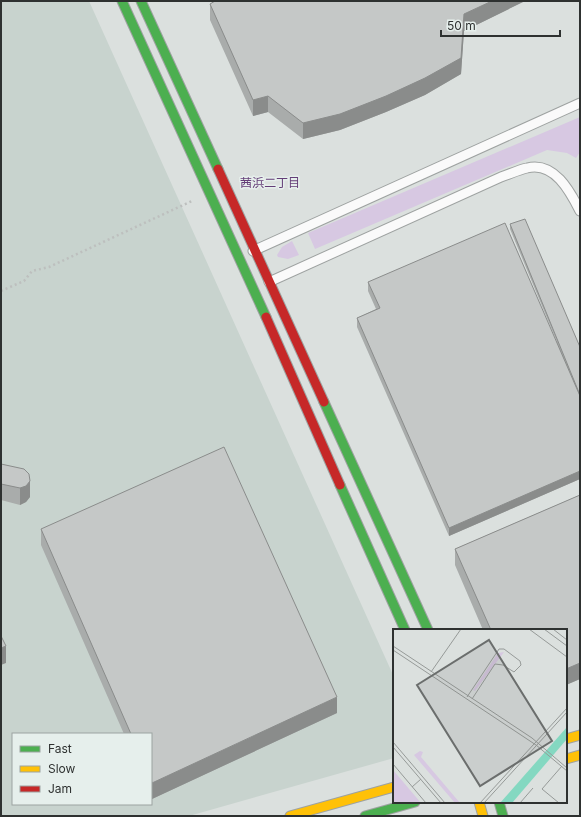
<svg xmlns="http://www.w3.org/2000/svg" width="581" height="817" viewBox="0 0 581 817" font-family="Inter,'Noto Sans JP',sans-serif">
<style>
.built{fill:#c8d3ce;fill-rule:evenodd}
.green{fill:#d7c8e2}
.lines{fill:none;stroke-linecap:round;stroke-linejoin:round}
.lane-casing{stroke:#9ea2a1;stroke-width:11}
.fast-casing{stroke:#9ea2a1;stroke-width:11}
.slow-casing{stroke:#9ea2a1;stroke-width:11}
.jam-casing{stroke:#9ea2a1;stroke-width:11}
.path{stroke:#bdbfbe;stroke-width:2.5;stroke-dasharray:2 3;stroke-linecap:butt}
.lane{stroke:#fafafa;stroke-width:9}
.fast{stroke:#4caf50;stroke-width:9}
.slow{stroke:#ffc107;stroke-width:9}
.jam{stroke:#c62828;stroke-width:9}
.wall{fill:#a9acab}
.shaded-wall{fill:#8a8c8b}
.building{fill:#c5c8c7;stroke:#8a8c8b}
.labels{text-anchor:middle;dominant-baseline:central;stroke-width:3;stroke-linejoin:round;paint-order:stroke}
.neighbourhood-label{font-size:12px;fill:#643e77;stroke:#e6efec}
.inset-road{fill:none;stroke:#969a98;stroke-width:1}
.view{fill:#6b6e6d;fill-opacity:0.15;stroke:#6b6e6d;stroke-width:2}
.inset-edge{fill:none;stroke:#2e3130;stroke-width:2}
</style>
<rect width="100%" height="100%" fill="#dbe0de"/>
<path class="built" d="M 1,1 L 89,1 L 394,677 L 394,758 L 189,816 L 1,816 ZM 13,734 L 151,734 L 151,804 L 13,804 Z"/>
<path class="green" d="M 580,117 L 580,152 L 576,158 L 567,153 L 547,150 L 315,249 L 308,233 Z
M 292,241 L 299,255 L 288,259 L 278,257 L 277,255 L 282,247 Z"/>
<g class="lines">
<g class="lane-casing">
<path id="lane" d="M 253,251 L 580,103
M 269,282 L 501,177 C 510,174 518,170 527,168 C 554,161 570,191 580,211"/>
</g>
<g class="fast-casing">
<path id="fast" d="M 122,1 L 266,317
M 141,1 L 218,169
M 324,402 L 428,630
M 340,485 L 405,630
M 499,802 L 503,816
M 365,816 L 415,802"/>
</g>
<g class="slow-casing">
<path id="slow" d="M 566,739 L 580,735
M 566,759 L 580,755
M 479,802 L 483,816
M 290,816 L 394,787"/>
</g>
<g class="jam-casing">
<path id="jam" d="M 218,169 L 324,402
M 266,317 L 340,485"/>
</g>
<path class="path" d="M 1,291 L 24,281 L 32,271 L 49,267 L 192,201"/>
<use href="#lane" class="lane"/>
<use href="#fast" class="fast"/>
<use href="#slow" class="slow"/>
<use href="#jam" class="jam"/>
</g>
<path class="wall" d="M 215,1 L 525,1 L 464,31 L 461,74 L 425,95 L 386,112 L 340,130 L 303,139 L 268,112 L 253,116 L 210,20 L 210,4 Z
M 510,224 L 580,347 L 580,479 L 449,536 L 357,327 L 357,318 L 376,309 L 368,291 L 368,282 L 557,342 L 510,229 Z
M 1,464 L 30,497 L 26,502 L 20,505 L 1,500 Z
M 580,495 L 580,679 L 566,685 L 566,630 L 483,630 L 455,565 L 455,549 Z
M 41,529 L 337,713 L 152,799 L 151,796 L 151,734 L 124,734 L 41,545 Z"/>
<path class="shaded-wall" d="M 492,1 L 525,1 L 464,31 L 461,74 L 425,95 L 386,112 L 340,130 L 303,139 L 303,123 L 464,14 Z
M 268,96 L 268,112 L 253,116 L 253,100 Z
M 580,471 L 580,479 L 449,536 L 449,528 Z
M 30,481 L 30,497 L 26,502 L 20,505 L 20,488 Z
M 6,646 L 6,663 L 1,665 L 1,648 Z
M 580,663 L 580,679 L 566,685 L 566,669 Z
M 337,697 L 337,713 L 152,799 L 152,783 Z"/>
<path class="building" d="M 215,1 L 492,1 L 464,14 L 461,58 L 425,78 L 386,96 L 340,114 L 303,123 L 268,96 L 253,100 L 210,4 Z
M 525,219 L 580,347 L 580,395 L 510,224 Z
M 505,223 L 580,396 L 580,471 L 449,528 L 357,318 L 380,308 L 368,282 Z
M 224,447 L 337,697 L 152,783 L 151,779 L 151,734 L 131,734 L 41,529 Z
M 1,464 L 24,469 L 29,474 L 30,481 L 26,486 L 20,488 L 1,484 Z
M 580,495 L 580,663 L 566,669 L 566,630 L 491,630 L 455,549 Z
M 1,636 L 6,646 L 1,648 Z"/>
<g class="labels">
<g class="neighbourhood-label">
<text x="270" y="182">茜浜二丁目</text>
</g>
</g>
<g transform="translate(393 629)">
<rect width="174" height="174" fill="#dbe0de"/>
<path d="M 111,23 L 82,62 L 80,61 L 105,24 ZM 27,122 L 30,123 L 28,128 L 67,174 L 62,174 L 21,126 ZM 0,141 L 28,174 L 0,174 Z" fill="#d7c8e2"/>
<path d="M 174,98 L 174,110 L 119,174 L 107,174 Z" fill="#84d8c1"/>
<path class="inset-road" d="M 136,0 L 174,28M 151,0 L 174,17M 160,0 L 174,11M 0,17 L 139,109 L 174,139M 0,21 L 143,116 L 174,142M 38,43 L 68,0M 74,68 L 106,20 L 111,20 L 127,32 L 128,36 L 121,43 L 110,36 L 102,35 L 79,70M 0,113 L 52,174M 0,118 L 48,174M 0,135 L 33,174M 19,158 L 28,150M 87,174 L 174,79M 91,174 L 174,83M 127,174 L 140,159M 166,174 L 149,160 L 169,137"/>
<path class="view" d="M 96,11 L 159,112 L 87,157 L 24,56 Z"/>
<rect width="174" height="174" class="inset-edge"/>
</g>
<rect width="581" height="817" fill="none" stroke="#2e3130" stroke-width="4"/>
<rect x="12" y="733" width="140" height="72" fill="#e6efec" stroke="#9ca3a1"/>
<rect x="20" y="746" width="20" height="6" fill="#4caf50" stroke="#9ca3a1"/>
<text x="48" y="753" font-size="12" fill="#2e3130">Fast</text>
<rect x="20" y="766" width="20" height="6" fill="#ffc107" stroke="#9ca3a1"/>
<text x="48" y="773" font-size="12" fill="#2e3130">Slow</text>
<rect x="20" y="786" width="20" height="6" fill="#c62828" stroke="#9ca3a1"/>
<text x="48" y="793" font-size="12" fill="#2e3130">Jam</text>
<path d="M441 30v6h119v-6" fill="none" stroke="#2e3130" stroke-width="2"/>
<text x="447" y="30" font-size="12" fill="#2e3130" stroke="#e6efec" stroke-width="3" paint-order="stroke">50 m</text>
</svg>
